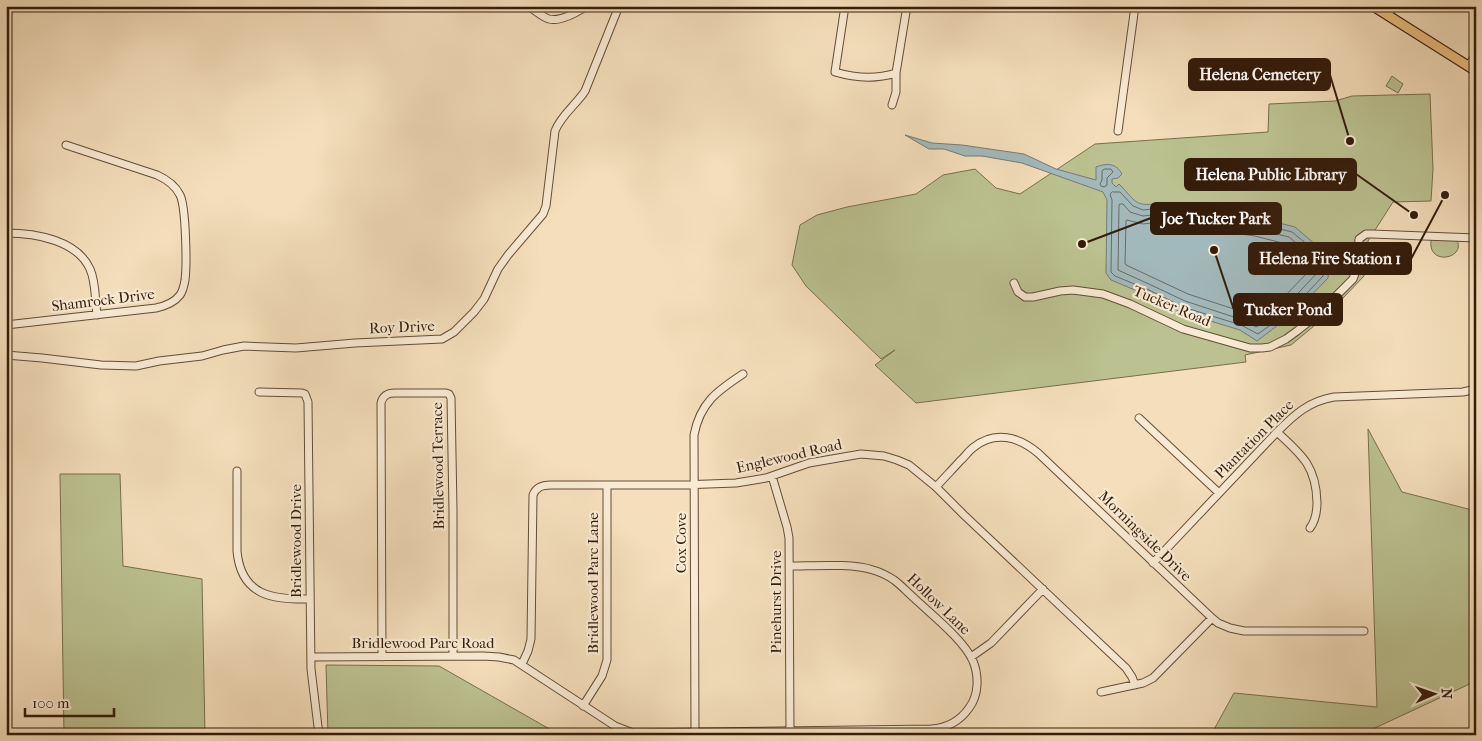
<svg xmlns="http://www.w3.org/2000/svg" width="1482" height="741" viewBox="0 0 1482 741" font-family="'IM FELL French Canon',serif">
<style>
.green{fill:#bbc190;stroke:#786e4d}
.water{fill:#a2b9bc;stroke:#767a75}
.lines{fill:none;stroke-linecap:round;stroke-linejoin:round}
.shore{stroke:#6b6a63;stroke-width:1}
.minor-casing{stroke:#644c36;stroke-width:9}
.major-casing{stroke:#341c0a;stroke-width:11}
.minor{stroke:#f8ead3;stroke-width:7}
.major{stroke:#eabf7e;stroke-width:9}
.labels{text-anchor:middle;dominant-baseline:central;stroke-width:4.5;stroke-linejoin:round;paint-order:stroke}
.street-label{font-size:15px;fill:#341c0a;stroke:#f8ead3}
.leader{fill:none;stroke:#341c0a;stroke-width:2}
.callout-dot{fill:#341c0a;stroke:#f8ead3;stroke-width:2}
.callout{fill:#341c0a;stroke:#341c0a;stroke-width:2}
.callout-label{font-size:16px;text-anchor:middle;font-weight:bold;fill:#fff}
</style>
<rect width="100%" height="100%" fill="#f4debb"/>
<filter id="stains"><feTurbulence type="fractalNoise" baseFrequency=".004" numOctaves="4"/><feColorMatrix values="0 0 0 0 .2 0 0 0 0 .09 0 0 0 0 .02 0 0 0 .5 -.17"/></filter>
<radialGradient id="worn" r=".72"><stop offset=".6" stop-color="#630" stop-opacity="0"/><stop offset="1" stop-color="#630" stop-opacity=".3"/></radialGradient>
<path class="green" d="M 1392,76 L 1403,84 L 1398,93 L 1386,86 Z
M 1430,94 L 1433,169 L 1431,201 L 1393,202 L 1368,241 L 1364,276 L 1326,316 L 1291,345 L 1245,355 L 1246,362 L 916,403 L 875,365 L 895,350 L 881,359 L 806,286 L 792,265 L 800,225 L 817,215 L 847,207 L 916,194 L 943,175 L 975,169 L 996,188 L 1020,194 L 1095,144 L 1268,132 L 1269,104 L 1335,101 L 1352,96 Z
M 1433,239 L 1457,240 C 1466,259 1428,266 1431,241 Z
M 1368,429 L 1402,492 L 1476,511 L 1476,681 L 1360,735 L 1211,735 L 1234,693 L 1377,707 Z
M 60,474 L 120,474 L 123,566 L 202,579 L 205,735 L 64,735 Z
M 326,665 L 439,666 L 560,735 L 328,735 Z"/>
<path class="water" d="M 905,135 L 932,143 L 962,145 L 1024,154 L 1056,169 L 1096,180 L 1096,167 C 1107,163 1116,163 1122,174 L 1118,178 L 1112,179 L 1112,183 L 1116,187 L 1119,184 L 1121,186 C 1137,203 1136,207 1160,203 L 1259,218 L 1295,227 L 1330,257 L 1328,278 L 1294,313 L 1257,341 L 1240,330 L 1181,312 L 1147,295 L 1111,280 L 1106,273 L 1107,200 L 1103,192 L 1022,163 L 982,156 L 965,156 L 944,149 L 929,149 Z"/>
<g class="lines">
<path class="shore" d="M 1105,169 L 1111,169 L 1113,172 L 1107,178 L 1107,185 L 1104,187 L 1101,186 L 1100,184 L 1102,180 L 1102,171 Z
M 1114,192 L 1120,192 L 1133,206 L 1143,210 L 1161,208 L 1257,223 L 1292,232 L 1324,258 L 1323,276 L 1291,310 L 1258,334 L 1241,325 L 1183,307 L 1149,290 L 1115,276 L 1111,272 L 1112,200 L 1110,194 L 1112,192 Z
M 1120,204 L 1123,204 L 1130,212 L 1143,216 L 1161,214 L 1256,229 L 1289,237 L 1318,261 L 1317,273 L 1287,305 L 1258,326 L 1256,327 L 1243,320 L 1185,301 L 1151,285 L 1118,270 L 1119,206 Z
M 1127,220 L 1143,224 L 1161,222 L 1255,236 L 1286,244 L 1310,264 L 1310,270 L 1282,299 L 1256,318 L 1246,313 L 1188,294 L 1126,265 L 1125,263 L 1126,222 Z"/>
<g class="minor-casing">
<path id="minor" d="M 528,6 C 535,10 542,17 549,19 C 561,22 577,12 587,6
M 845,6 L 835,72 C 855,78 877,79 896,73 L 907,6
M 1385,14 L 1396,6
M 1468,66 L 1476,55
M 892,105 L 896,92 L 896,73
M 1118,131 L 1135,6
M 6,233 C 35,233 77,240 90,269 C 96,282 95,300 97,315
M 1014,283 L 1018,292 L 1025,297 L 1033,297 L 1060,291 L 1073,290 L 1103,294 L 1130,304 L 1183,329 L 1250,348 L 1262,348 L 1270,347 L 1286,339 L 1297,331 L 1316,316 L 1353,279 L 1357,268 L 1359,239 L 1366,234 L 1372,234 L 1476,238
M 6,325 L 156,308 C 165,306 174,303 180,295 C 183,291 184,286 185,280 C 187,265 186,207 180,195 C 175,185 166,179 157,175 L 66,145
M 6,355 L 42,358 L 101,365 L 136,366 L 159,361 L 202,356 L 223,350 L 244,346 L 296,348 L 355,343 L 442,339 L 454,332 L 474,312 L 484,299 L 498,269 L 508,255 L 543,214 L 546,206 L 555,131 C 561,115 576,105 585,91 L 619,6
M 259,392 L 302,393 L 305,394 L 308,402 L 311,669 L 319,735
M 1139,418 L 1219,493
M 1277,432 C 1302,455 1316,466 1317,502 C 1317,512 1316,520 1310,528
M 237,471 L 237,551 C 241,596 273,600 310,599
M 772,476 L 787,527 L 789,538 L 790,731
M 936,487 C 944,478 952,470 960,461 C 965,457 968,451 974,447 C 995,430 1019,437 1038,453 L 1212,618 L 1218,623 L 1230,628 L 1244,631 L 1364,631
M 1153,563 L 1277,432 C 1294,415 1309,401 1334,397 L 1463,392 L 1476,389
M 311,657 L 483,656 L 499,657 L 514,660 L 615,726 L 633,733 L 931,729 C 947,728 960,721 969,708 C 979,695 979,676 973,661 C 964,640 931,614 914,598 C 907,592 901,585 894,580 C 888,576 880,572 873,570 C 852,563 813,566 790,566
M 382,657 L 381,403 C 383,395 388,393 395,393 L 446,393 L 449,394 L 451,398 L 453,510 L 453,656
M 971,657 L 991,643 L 1043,589
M 522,664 L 528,651 L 531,639 L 533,495 C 536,487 542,485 551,485 L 681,485 L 736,483 L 766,478 L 809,463 L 861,454 L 884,456 L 897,460 L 909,465 L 936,487 L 964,515 L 1126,668 L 1132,677 L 1135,685
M 1101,692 L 1143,683 L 1153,678 L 1212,618
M 583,706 L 602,676 L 607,660 L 607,485
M 695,732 L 694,435 C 700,403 717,391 743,374"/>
</g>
<g class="major-casing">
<path id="major" d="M 1373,6 L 1476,71"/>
</g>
<use href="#minor" class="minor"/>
<use href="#major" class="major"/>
</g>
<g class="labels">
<g class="street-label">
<text transform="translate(103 300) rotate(-7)">Shamrock Drive</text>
<text transform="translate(1172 306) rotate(23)">Tucker Road</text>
<text transform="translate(402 327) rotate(-2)">Roy Drive</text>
<text transform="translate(1254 439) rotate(-45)">Plantation Place</text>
<text transform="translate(789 456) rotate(-13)">Englewood Road</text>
<text transform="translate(438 466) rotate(-91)">Bridlewood Terrace</text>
<text transform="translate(1145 536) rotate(44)">Morningside Drive</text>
<text transform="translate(296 541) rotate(-90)">Bridlewood Drive</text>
<text transform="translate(681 543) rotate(-90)">Cox Cove</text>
<text transform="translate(593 583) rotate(-90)">Bridlewood Parc Lane</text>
<text transform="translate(776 602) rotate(-90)">Pinehurst Drive</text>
<text transform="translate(939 604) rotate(44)">Hollow Lane</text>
<text x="423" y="643">Bridlewood Parc Road</text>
</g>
</g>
<path class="leader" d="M1350 141L1330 75M1414 215L1356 174M1082 244L1151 218M1445 195L1411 259M1214 250L1234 310"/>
<g class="callout-dot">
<circle cx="1350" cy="141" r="5"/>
<circle cx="1414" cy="215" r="5"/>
<circle cx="1082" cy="244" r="5"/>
<circle cx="1445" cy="195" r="5"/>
<circle cx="1214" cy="250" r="5"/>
</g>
<g class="callout">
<rect x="1189" y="59" width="141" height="31" rx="5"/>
<rect x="1185" y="159" width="171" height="31" rx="5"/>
<rect x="1151" y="203" width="130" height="31" rx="5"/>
<rect x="1249" y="243" width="162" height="31" rx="5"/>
<rect x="1234" y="294" width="108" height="31" rx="5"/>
</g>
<g class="callout-label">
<text x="1260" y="80">Helena Cemetery</text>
<text x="1271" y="180">Helena Public Library</text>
<text x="1216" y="224">Joe Tucker Park</text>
<text x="1330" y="264">Helena Fire Station 1</text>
<text x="1288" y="315">Tucker Pond</text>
</g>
<rect width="1482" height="741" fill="none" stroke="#f4debb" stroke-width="25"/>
<rect x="8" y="8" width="1467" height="726" fill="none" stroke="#341c0a" stroke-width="2.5"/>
<rect x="12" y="12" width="1457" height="716" fill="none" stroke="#341c0a"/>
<g transform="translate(1434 694) rotate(88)" stroke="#f8ead3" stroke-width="4" paint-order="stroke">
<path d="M0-4L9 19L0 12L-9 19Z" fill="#341c0a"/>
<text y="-8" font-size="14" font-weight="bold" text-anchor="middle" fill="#341c0a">N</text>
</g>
<path d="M25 708v8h89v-8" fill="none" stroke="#341c0a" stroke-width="2.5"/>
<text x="32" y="708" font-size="15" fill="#341c0a" stroke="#f8ead3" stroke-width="4" paint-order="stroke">100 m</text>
<rect width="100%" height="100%" filter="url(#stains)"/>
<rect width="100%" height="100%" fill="url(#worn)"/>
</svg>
